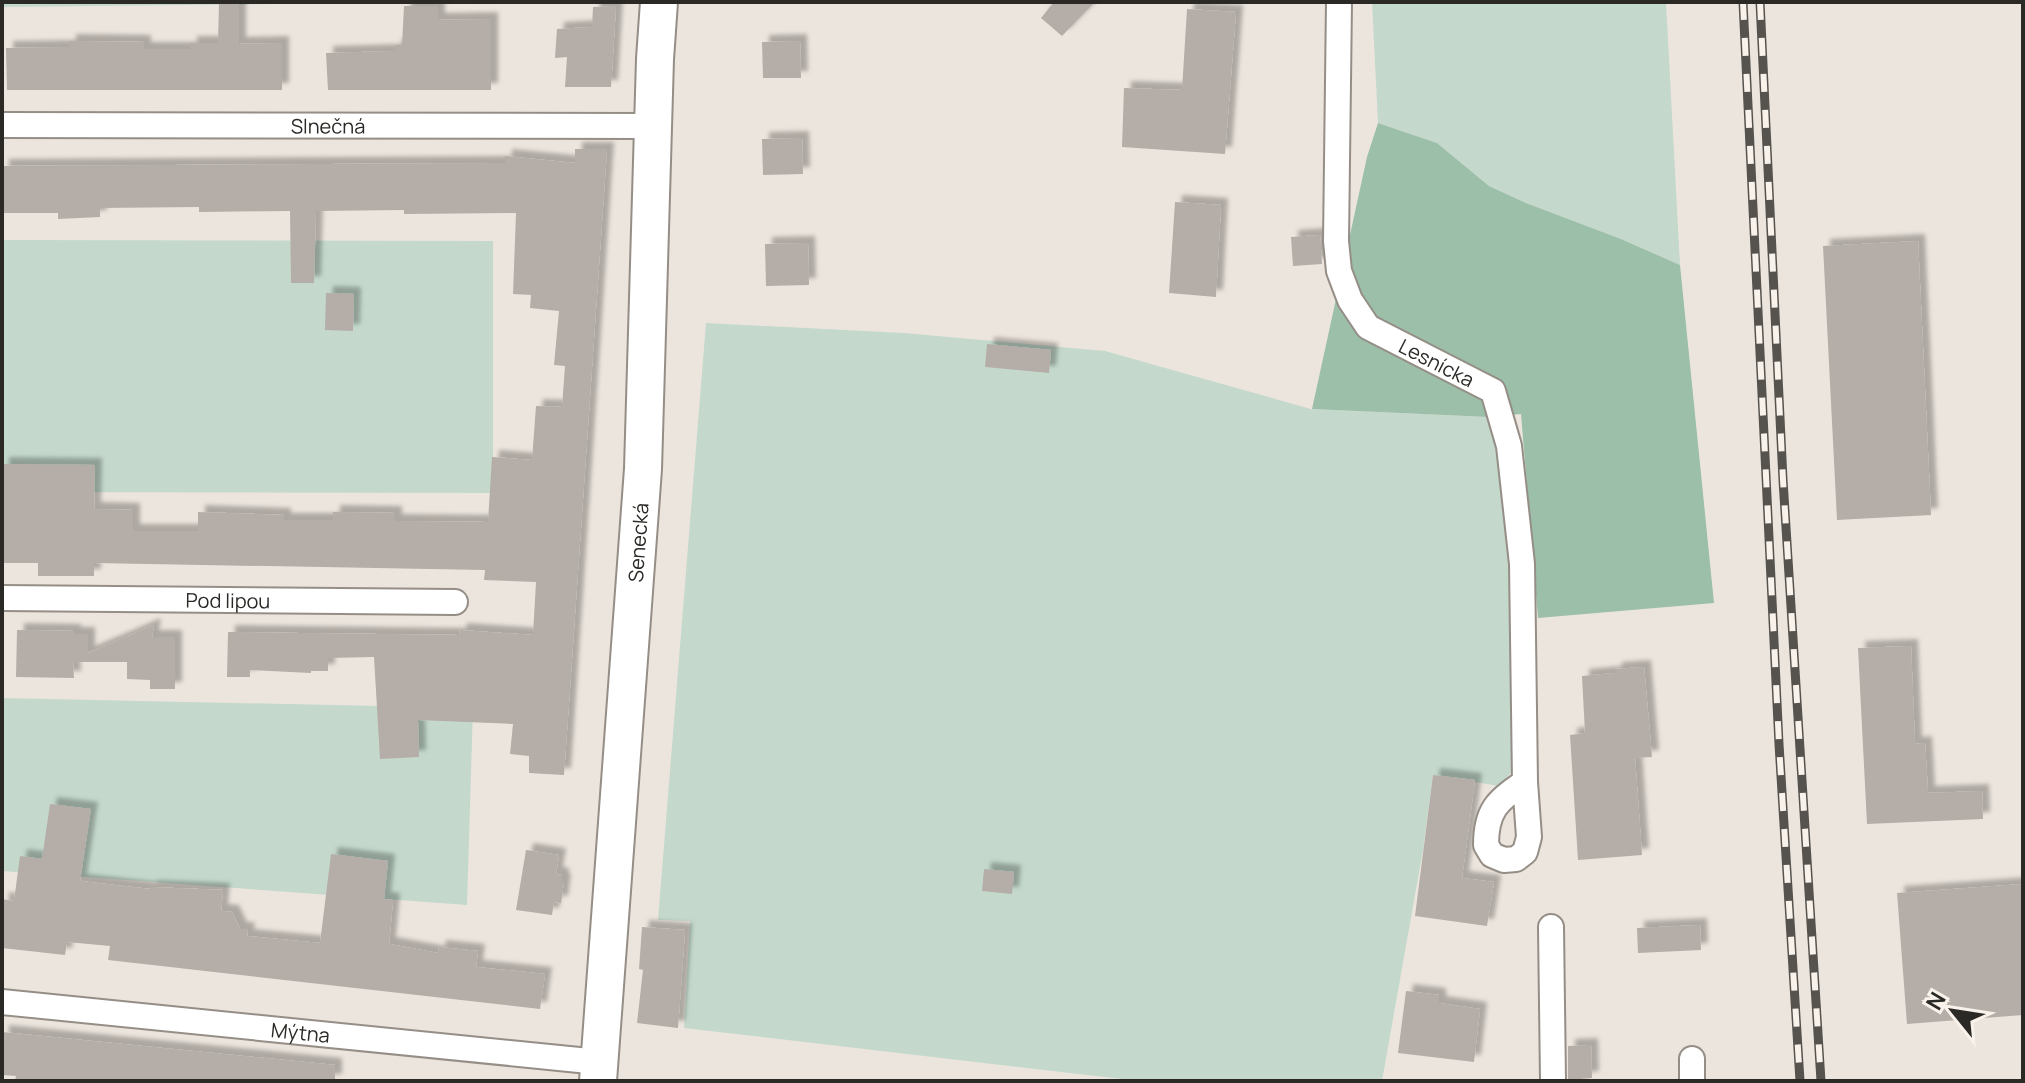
<svg xmlns="http://www.w3.org/2000/svg" width="2025" height="1083" viewBox="0 0 2025 1083" font-family="Manrope,sans-serif">
<style>
.green{fill:#c4d9cc}
.forest{fill:#9cbfaa}
.building{fill:#b5ada7;filter:url(#shadow)}
.lines{fill:none;stroke-linecap:round;stroke-linejoin:round}
.minor-casing{stroke:#958e87;stroke-width:28}
.secondary-casing{stroke:#958e87;stroke-width:40}
.minor{stroke:#fff;stroke-width:24}
.secondary{stroke:#fff;stroke-width:36}
.rail-casing{stroke:#56534f;stroke-width:9}
.rail{stroke:#f9f2eb;stroke-width:6;stroke-dasharray:18;stroke-linecap:butt}
.labels{text-anchor:middle;dominant-baseline:central;stroke-width:8;stroke-linejoin:round;paint-order:stroke}
.street-label{font-size:20px;fill:#2b2926;stroke:#f9f2eb}
</style>
<defs>
<filter id="shadow"><feDropShadow dx="7" dy="-7" stdDeviation="2" flood-color="#0004"/></filter>
</defs>
<rect width="100%" height="100%" fill="#ece5dd"/>
<path class="green" d="M 2,2 L 450,2 L 2,7 Z
M 1372,2 L 1666,2 L 1680,265 L 1621,239 L 1526,203 L 1489,186 L 1437,143 L 1378,123 Z
M 2,240 L 493,241 L 493,493 L 2,492 Z
M 706,323 L 904,333 L 1105,351 L 1311,409 L 1488,417 L 1501,445 L 1513,563 L 1516,767 L 1499,786 L 1433,775 L 1423,850 L 1382,1081 L 1139,1081 L 684,1028 L 690,921 L 658,920 Z
M 2,698 L 473,708 L 467,905 L 2,871 Z"/>
<path class="forest" d="M 1378,123 L 1437,143 L 1489,186 L 1526,203 L 1621,239 L 1680,265 L 1714,603 L 1538,618 L 1521,414 L 1488,417 L 1312,409 L 1367,157 Z"/>
<path class="building" d="M 219,2 L 239,2 L 239,44 L 282,43 L 282,90 L 7,90 L 6,48 L 69,47 L 69,41 L 144,42 L 144,49 L 190,49 L 190,43 L 218,43 Z
M 1054,2 L 1095,2 L 1062,36 L 1041,18 Z
M 404,6 L 438,6 L 438,20 L 491,19 L 491,90 L 328,90 L 326,53 L 395,51 L 395,45 L 402,45 Z
M 616,6 L 611,87 L 565,87 L 567,57 L 555,58 L 557,29 L 592,27 L 593,7 Z
M 1187,9 L 1236,12 L 1225,154 L 1122,147 L 1124,88 L 1182,90 Z
M 800,41 L 801,78 L 763,78 L 762,42 Z
M 802,138 L 803,174 L 763,175 L 762,139 Z
M 575,149 L 607,149 L 564,775 L 529,773 L 529,756 L 510,754 L 513,724 L 418,720 L 419,757 L 380,759 L 374,657 L 328,658 L 328,671 L 311,671 L 311,673 L 250,670 L 250,677 L 227,677 L 228,632 L 459,635 L 460,630 L 533,635 L 536,582 L 484,580 L 485,570 L 94,563 L 94,576 L 38,576 L 38,563 L 2,563 L 2,464 L 95,465 L 94,509 L 133,510 L 133,531 L 198,531 L 198,512 L 284,515 L 284,520 L 333,520 L 333,512 L 395,513 L 395,521 L 488,522 L 492,457 L 532,460 L 536,406 L 562,407 L 565,366 L 554,365 L 559,311 L 530,308 L 531,295 L 513,294 L 516,213 L 404,214 L 404,210 L 316,211 L 314,283 L 291,283 L 290,211 L 199,212 L 199,207 L 100,208 L 100,217 L 58,219 L 58,213 L 2,213 L 2,166 L 505,163 L 505,156 L 575,163 Z
M 1175,202 L 1221,205 L 1216,297 L 1169,293 Z
M 1320,235 L 1322,264 L 1293,266 L 1291,237 Z
M 1918,241 L 1931,515 L 1837,520 L 1823,246 Z
M 808,243 L 809,285 L 766,286 L 765,244 Z
M 326,293 L 354,294 L 353,331 L 325,330 Z
M 987,344 L 1051,350 L 1049,373 L 985,367 Z
M 154,625 L 152,637 L 175,637 L 175,689 L 150,689 L 150,680 L 127,679 L 127,662 L 73,662 L 74,678 L 16,677 L 17,630 L 74,631 L 74,634 L 88,634 L 88,653 Z
M 1911,646 L 1915,744 L 1925,743 L 1928,793 L 1982,791 L 1983,819 L 1867,824 L 1858,648 Z
M 1644,667 L 1652,757 L 1635,758 L 1642,855 L 1578,860 L 1570,735 L 1585,733 L 1582,676 L 1615,673 L 1615,669 Z
M 1433,775 L 1475,780 L 1462,878 L 1494,882 L 1487,926 L 1415,916 Z
M 50,804 L 91,809 L 80,881 L 150,889 L 150,887 L 223,890 L 221,911 L 232,912 L 240,929 L 248,929 L 247,936 L 320,943 L 331,854 L 388,861 L 384,899 L 393,900 L 389,944 L 438,953 L 439,947 L 478,951 L 476,967 L 545,974 L 540,1009 L 108,960 L 110,946 L 67,942 L 65,955 L 2,948 L 2,899 L 14,901 L 20,856 L 42,859 Z
M 526,850 L 559,855 L 556,874 L 562,875 L 562,881 L 564,881 L 561,903 L 554,902 L 552,915 L 516,910 Z
M 984,869 L 1014,872 L 1012,894 L 982,891 Z
M 2023,884 L 2023,1015 L 1907,1024 L 1897,893 Z
M 1700,925 L 1701,950 L 1638,953 L 1637,928 Z
M 642,927 L 685,930 L 678,1028 L 637,1023 L 643,970 L 639,969 Z
M 1406,991 L 1439,995 L 1439,1003 L 1480,1009 L 1474,1062 L 1398,1053 Z
M 2,1032 L 335,1065 L 335,1081 L 15,1081 L 16,1076 L 2,1075 Z
M 1591,1045 L 1592,1078 L 1568,1080 L 1568,1046 Z"/>
<g class="lines">
<g class="minor-casing">
<g id="minor">
<path id="s1" d="M 1339,2 L 1336,241 L 1339,271 L 1350,300 L 1368,327 L 1493,391 L 1509,446 L 1522,564 L 1525,782 L 1529,837 L 1525,852 L 1516,859 L 1504,860 L 1492,855 L 1486,845 C 1486,811 1497,800 1525,782"/>
<path id="s2" d="M 2,125 L 654,126"/>
<path id="s3" d="M 2,598 L 455,602"/>
<path d="M 1551,927 L 1553,1081"/>
<path id="s4" d="M 2,1002 L 599,1062"/>
<path d="M 1692,1059 L 1692,1081"/>
</g>
</g>
<g class="secondary-casing">
<g id="secondary">
<path id="s5" d="M 598,1081 L 643,469 L 655,59 L 659,2"/>
</g>
</g>
<use href="#minor" class="minor"/>
<use href="#secondary" class="secondary"/>
<g class="rail-casing">
<path id="rail" d="M 1743,2 L 1779,744 L 1800,1081
M 1760,2 L 1783,480 L 1821,1081"/>
</g>
<use href="#rail" class="rail"/>
</g>
<g class="labels">
<g class="street-label">
<text stroke="none"><textPath href="#s2" startOffset="326">Slnečná</textPath></text>
<text stroke="none"><textPath href="#s1" startOffset="410">Lesnícka</textPath></text>
<text stroke="none"><textPath href="#s5" startOffset="540">Senecká</textPath></text>
<text stroke="none"><textPath href="#s3" startOffset="226">Pod lipou</textPath></text>
<text stroke="none"><textPath href="#s4" startOffset="300">Mýtna</textPath></text>
</g>
</g>
<rect width="2025" height="1083" fill="none" stroke="#2b2926" stroke-width="8"/>
<g transform="translate(1953 1011) rotate(300)" stroke="#f9f2eb" stroke-width="6" paint-order="stroke">
<path d="M0-6L14 30L0 20L-14 30Z" fill="#2b2926"/>
<text y="-12" font-size="22" font-weight="bold" text-anchor="middle" fill="#2b2926">N</text>
</g>
</svg>
